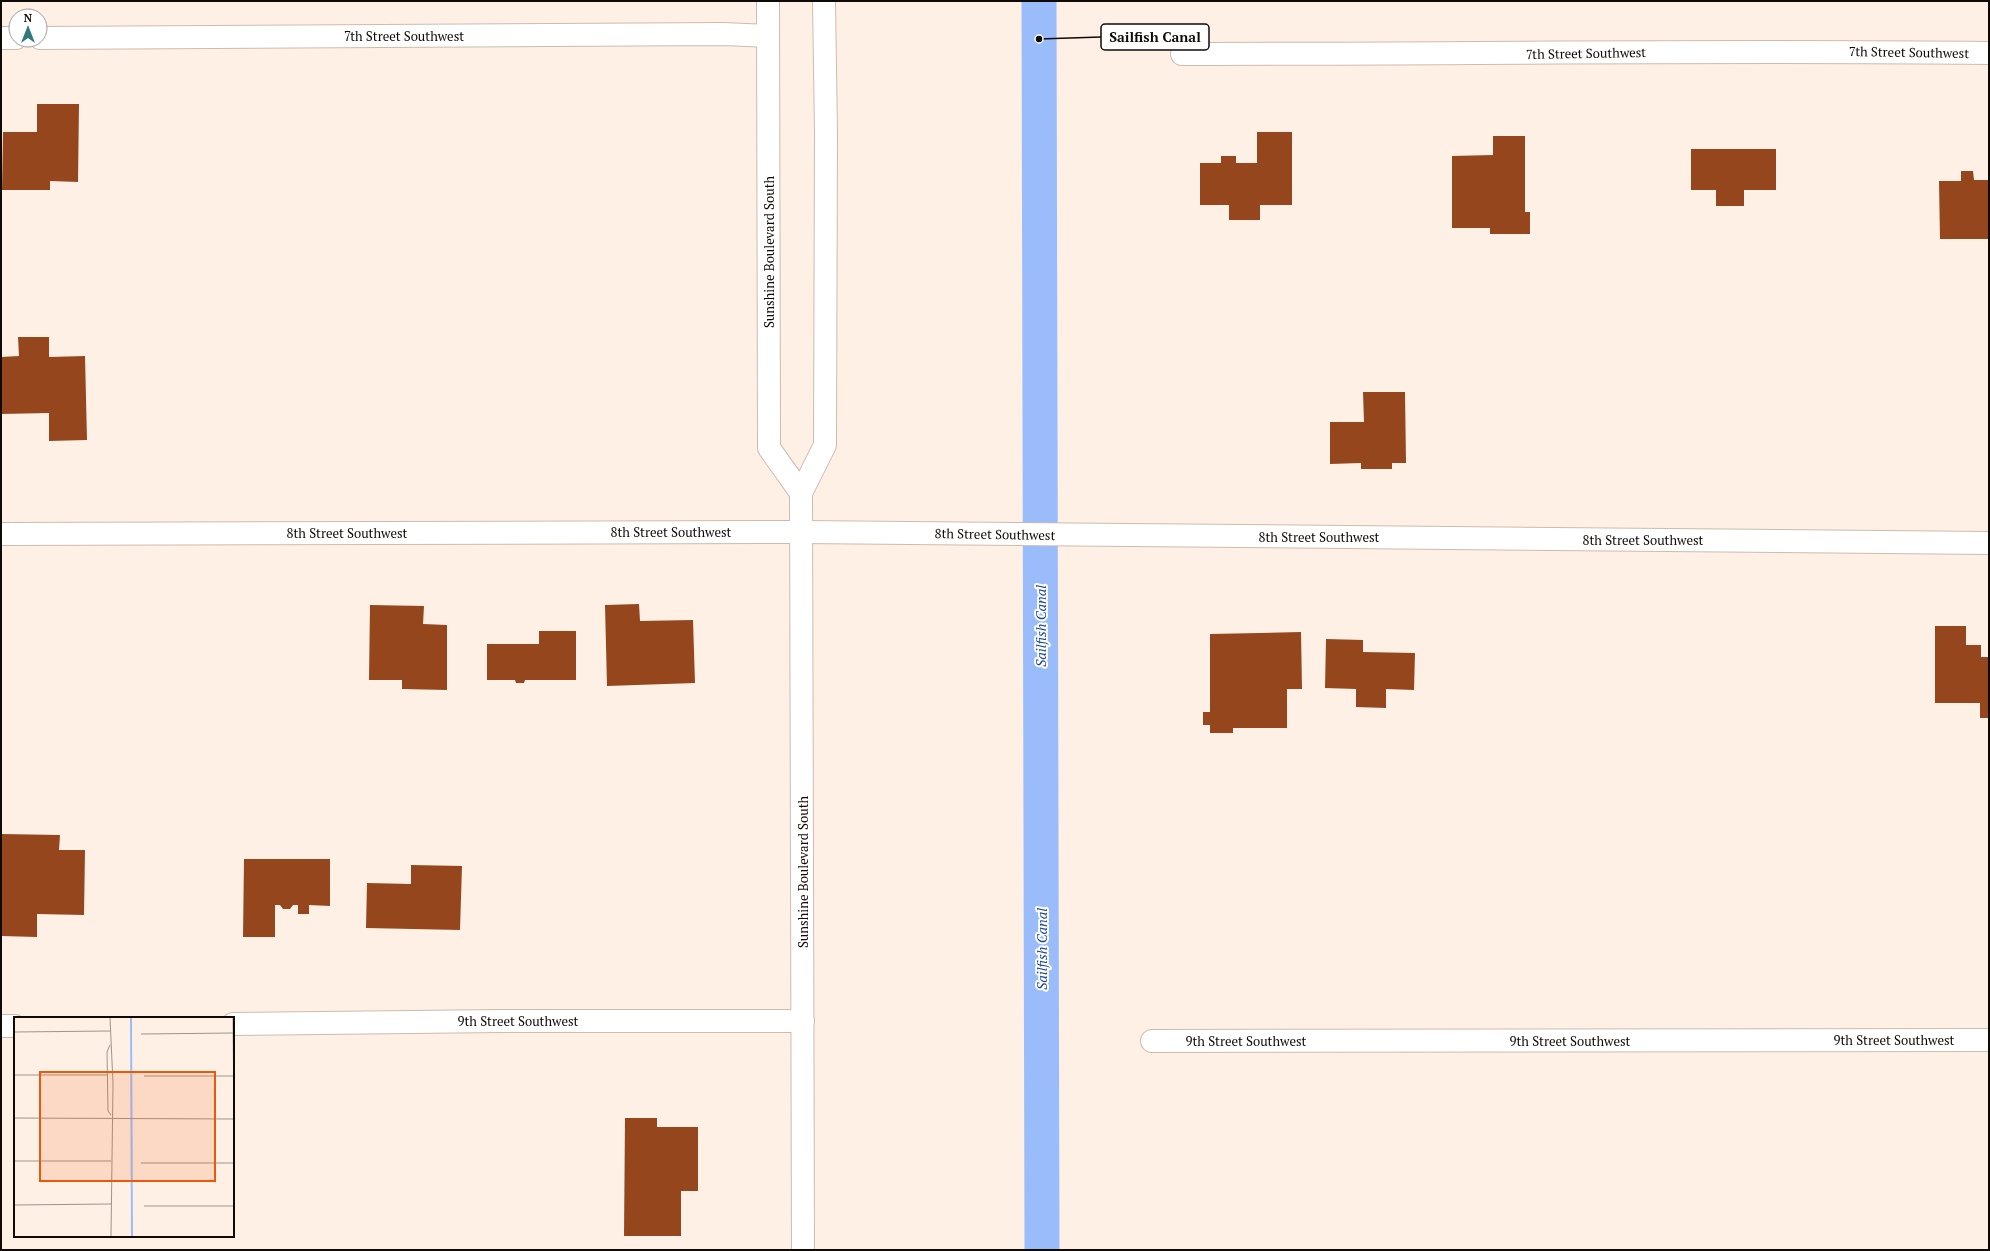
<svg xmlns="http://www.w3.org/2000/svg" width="1990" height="1251" viewBox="0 0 1990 1251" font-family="'PT Serif',serif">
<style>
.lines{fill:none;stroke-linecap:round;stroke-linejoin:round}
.canal{stroke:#9bbcfa;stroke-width:35}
.building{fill:#95461d}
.street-casing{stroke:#ccbcaf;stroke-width:24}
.secondary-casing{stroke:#ccbcaf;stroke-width:24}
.street{stroke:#fff;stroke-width:22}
.secondary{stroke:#fff;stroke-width:22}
.labels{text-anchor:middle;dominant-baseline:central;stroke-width:4;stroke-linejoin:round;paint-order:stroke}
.street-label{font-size:13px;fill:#100a07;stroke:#fff}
.water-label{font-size:14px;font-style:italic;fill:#1b439a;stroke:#fff}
.inset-river{fill:none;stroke:#9bbcfa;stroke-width:2}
.inset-road{fill:none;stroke:#9f948c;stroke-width:1}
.view{fill:#e8590c;fill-opacity:0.15;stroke:#e8590c;stroke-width:2}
.inset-edge{fill:none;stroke:#100a07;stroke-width:2}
.leader{fill:none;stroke:#100a07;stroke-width:1.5}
.callout-dot{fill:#100a07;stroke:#fff;stroke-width:1.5}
.callout{fill:#fff;stroke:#100a07;stroke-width:1.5}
.callout-label{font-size:14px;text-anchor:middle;font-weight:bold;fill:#100a07}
</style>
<rect width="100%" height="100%" fill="#fef0e5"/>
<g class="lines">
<path class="canal" d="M 1039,1 L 1042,1250"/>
</g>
<path class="building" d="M 37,104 L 79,104 L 78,182 L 50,181 L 50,190 L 2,190 L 3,132 L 37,132 Z
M 1257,132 L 1292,132 L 1292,205 L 1260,205 L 1260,220 L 1229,220 L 1229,205 L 1200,205 L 1200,163 L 1221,163 L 1221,156 L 1236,156 L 1236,163 L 1257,163 Z
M 1493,136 L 1525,136 L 1525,212 L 1530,212 L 1530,234 L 1490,234 L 1490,228 L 1452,228 L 1452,156 L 1493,155 Z
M 1691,149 L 1776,149 L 1776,190 L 1744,190 L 1744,206 L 1716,206 L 1716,190 L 1691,190 Z
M 1961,171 L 1973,171 L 1974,180 L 1989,180 L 1989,239 L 1940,239 L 1939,181 L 1961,181 Z
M 18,337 L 49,337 L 49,357 L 85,356 L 87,440 L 49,441 L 49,413 L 1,414 L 1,357 L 19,356 Z
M 1363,392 L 1405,392 L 1406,463 L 1392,463 L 1392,469 L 1361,469 L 1361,463 L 1330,464 L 1330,422 L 1364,422 Z
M 639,604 L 640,621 L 693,620 L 695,683 L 607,686 L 605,605 Z
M 370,605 L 424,606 L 423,624 L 447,625 L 447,690 L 402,689 L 402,680 L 369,680 Z
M 1935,626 L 1966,626 L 1966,645 L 1981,645 L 1981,657 L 1989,657 L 1989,718 L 1980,718 L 1980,703 L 1935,703 Z
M 539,631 L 576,631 L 576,680 L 525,680 L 524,683 L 516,683 L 515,680 L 487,680 L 487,644 L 539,644 Z
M 1301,632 L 1302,689 L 1287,689 L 1287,728 L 1233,728 L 1233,733 L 1210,733 L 1210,725 L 1203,725 L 1203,712 L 1210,712 L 1210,634 Z
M 1326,639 L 1363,640 L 1363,652 L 1415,653 L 1414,690 L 1386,689 L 1386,708 L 1356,707 L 1356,689 L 1325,688 Z
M 1,834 L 60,835 L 59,850 L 85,850 L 84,915 L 37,914 L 37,937 L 1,936 Z
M 244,859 L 330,859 L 330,906 L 309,905 L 309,914 L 298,914 L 298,905 L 293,905 L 290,909 L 283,909 L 280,905 L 275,905 L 275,937 L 243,937 Z
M 411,865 L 462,866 L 460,930 L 366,928 L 367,883 L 411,884 Z
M 625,1118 L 657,1118 L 657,1127 L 698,1127 L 698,1191 L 681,1191 L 681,1236 L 624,1236 Z"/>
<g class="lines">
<g class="street-casing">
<path id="street" d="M 1,38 L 16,38
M 40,38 L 723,34 L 768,36
M 1182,54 C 1451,54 1720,50 1989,53
M 1,534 L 802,532 L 1989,543
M 233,1024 L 501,1021 L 803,1021
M 1,1026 L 15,1026
M 1152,1041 L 1989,1040"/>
</g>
<g class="secondary-casing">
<path id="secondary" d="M 768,1 L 769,448 L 801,493
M 803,1250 L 801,493 L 825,445 L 826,133 L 824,1"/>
</g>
<use href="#street" class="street"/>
<use href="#secondary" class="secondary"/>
</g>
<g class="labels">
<g class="street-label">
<text x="404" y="36">7th Street Southwest</text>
<text transform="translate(1909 52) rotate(1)">7th Street Southwest</text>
<text transform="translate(1586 53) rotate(-1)">7th Street Southwest</text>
<text transform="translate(769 252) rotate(-90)">Sunshine Boulevard South</text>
<text x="671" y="532">8th Street Southwest</text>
<text x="347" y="533">8th Street Southwest</text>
<text transform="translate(995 534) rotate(1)">8th Street Southwest</text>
<text x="1319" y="537">8th Street Southwest</text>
<text x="1643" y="540">8th Street Southwest</text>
<text transform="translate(803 872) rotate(-90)">Sunshine Boulevard South</text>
<text x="518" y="1021">9th Street Southwest</text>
<text x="1894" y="1040">9th Street Southwest</text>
<text x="1246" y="1041">9th Street Southwest</text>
<text x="1570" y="1041">9th Street Southwest</text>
</g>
<g class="water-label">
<text transform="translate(1040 626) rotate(-90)">Sailfish Canal</text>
<text transform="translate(1041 949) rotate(-90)">Sailfish Canal</text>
</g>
</g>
<g transform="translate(14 1017)">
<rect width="220" height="220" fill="#fef0e5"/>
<path class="inset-river" d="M 117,1 L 118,219"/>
<path class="inset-road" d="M 96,1 L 99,66 L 97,219M 219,1 L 220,102M 0,15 L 96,14M 127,17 L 220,16M 96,28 L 93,35 L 94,94 L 97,98M 0,54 L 0,101M 0,58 L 94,58M 130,59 L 220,59M 0,101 L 220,102M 0,144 L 97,144M 127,146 L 220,146M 0,188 L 97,187M 130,189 L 220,189"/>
<path class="view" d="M 26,55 L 201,55 L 201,164 L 26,164 Z"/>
<rect width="220" height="220" class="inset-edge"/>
</g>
<path class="leader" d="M1039 39L1101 37"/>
<circle class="callout-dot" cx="1039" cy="39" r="4"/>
<rect class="callout" x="1101" y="24" width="108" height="26" rx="4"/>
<g class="callout-label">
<text x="1155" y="42">Sailfish Canal</text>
</g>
<rect width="1990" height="1251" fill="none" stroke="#100a07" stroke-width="4"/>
<g transform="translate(28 28)"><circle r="19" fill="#ffffff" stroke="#9f9d9c"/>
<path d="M0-3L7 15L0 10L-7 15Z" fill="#2f787e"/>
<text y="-6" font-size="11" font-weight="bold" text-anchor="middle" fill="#100a07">N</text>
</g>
</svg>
